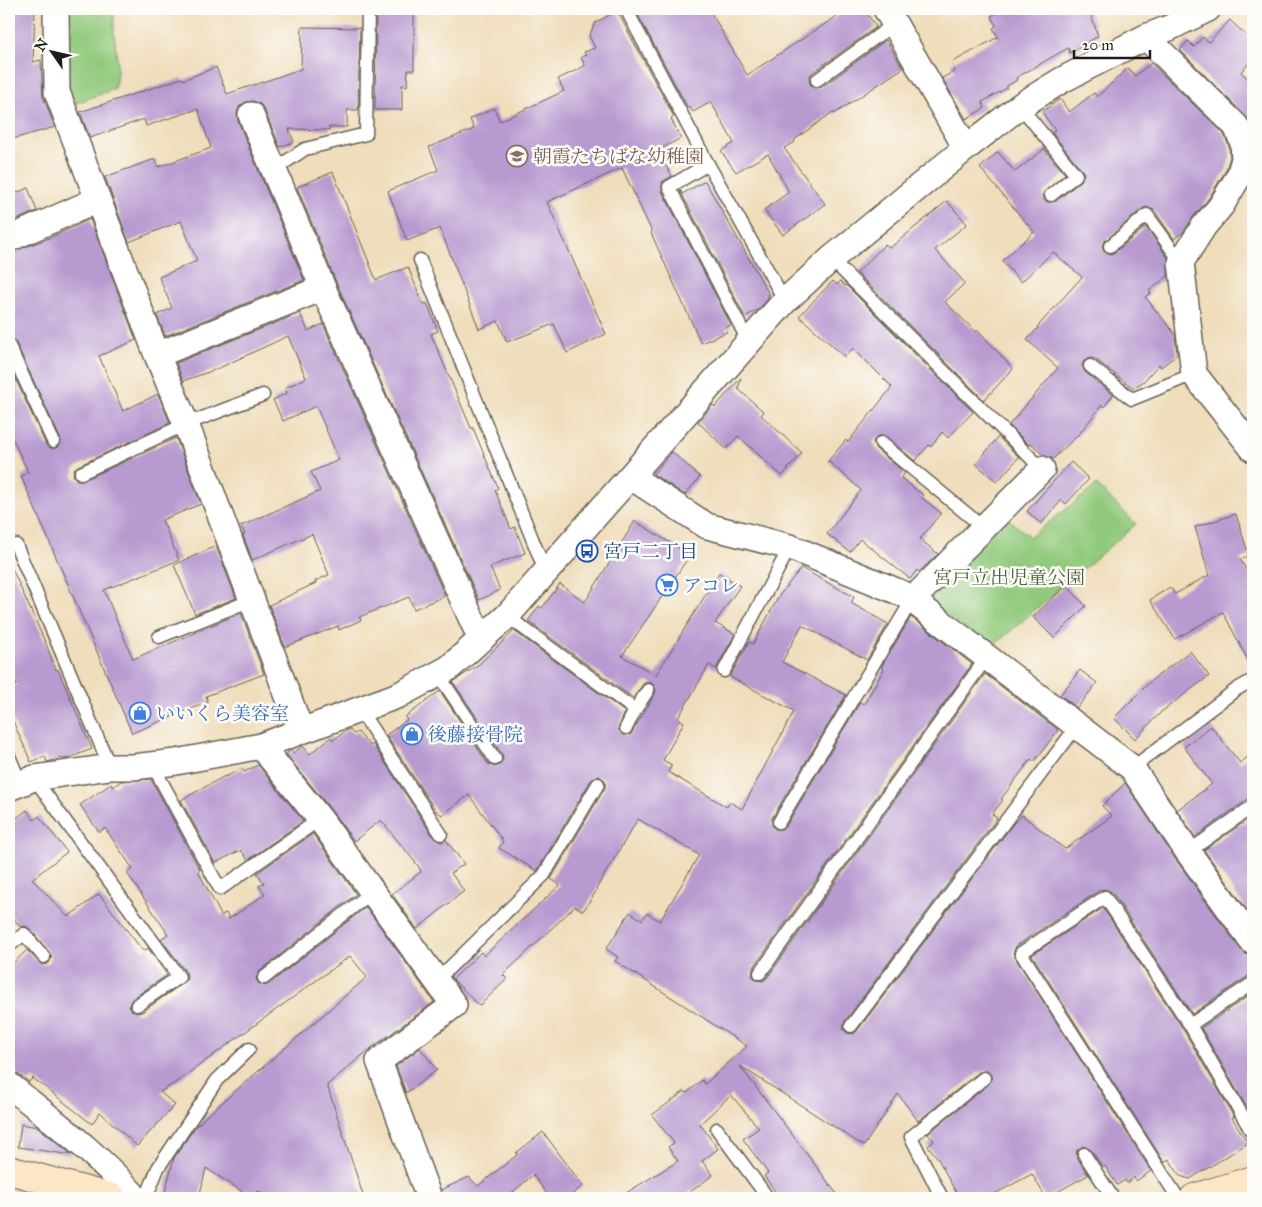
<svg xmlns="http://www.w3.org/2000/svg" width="1262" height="1207" viewBox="0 0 1262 1207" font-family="'IM FELL Great Primer','Noto Serif JP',serif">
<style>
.green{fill:#92ca7d;stroke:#57734c}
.building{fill:#b79ad0}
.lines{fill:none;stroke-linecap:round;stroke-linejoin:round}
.service-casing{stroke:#666054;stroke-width:15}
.minor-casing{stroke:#666054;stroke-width:28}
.secondary-casing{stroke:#666054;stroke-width:30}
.service{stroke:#fff;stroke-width:12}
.minor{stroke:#fff;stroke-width:25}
.secondary{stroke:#fee5c5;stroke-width:28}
.labels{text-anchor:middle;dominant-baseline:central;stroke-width:5;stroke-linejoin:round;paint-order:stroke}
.education-label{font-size:19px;fill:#785e54;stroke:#fdfcf7;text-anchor:start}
.transit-label{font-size:19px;fill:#164399;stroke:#fdfcf7;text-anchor:start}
.park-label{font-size:19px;fill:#4b6243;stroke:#fdfcf7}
.shop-label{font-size:19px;fill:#366cbe;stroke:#fdfcf7;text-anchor:start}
</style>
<rect width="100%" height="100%" fill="#fdfcf7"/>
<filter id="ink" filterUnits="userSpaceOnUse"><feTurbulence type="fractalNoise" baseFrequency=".02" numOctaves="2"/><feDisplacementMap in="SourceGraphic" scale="10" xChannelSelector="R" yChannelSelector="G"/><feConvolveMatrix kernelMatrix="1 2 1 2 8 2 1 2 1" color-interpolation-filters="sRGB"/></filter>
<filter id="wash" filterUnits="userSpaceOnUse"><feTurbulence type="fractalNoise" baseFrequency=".0096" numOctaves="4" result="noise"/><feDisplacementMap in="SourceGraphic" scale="20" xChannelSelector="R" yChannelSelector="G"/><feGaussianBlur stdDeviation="1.12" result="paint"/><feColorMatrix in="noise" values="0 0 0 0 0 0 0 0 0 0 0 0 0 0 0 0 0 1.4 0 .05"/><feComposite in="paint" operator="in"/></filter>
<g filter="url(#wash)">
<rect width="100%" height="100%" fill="#efddbb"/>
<path class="green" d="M 61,9 L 114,9 C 114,17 114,25 114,33 C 116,52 120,70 114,89 L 71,105 Z
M 1097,485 L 1136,524 L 992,647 L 926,600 L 1006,517 L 1030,537 Z"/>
<g id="blocks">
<path class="building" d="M 9,9 L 35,9 L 33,62 L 41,60 L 43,97 L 55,127 L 9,140 Z
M 376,9 L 414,9 L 414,70 L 408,70 L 407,86 L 402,85 L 402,110 L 375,110 Z
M 646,9 L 709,9 L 747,75 L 848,9 L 864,9 L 876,27 L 812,73 L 809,77 L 810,84 L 814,88 L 822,87 L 886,40 L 903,68 L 834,114 L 833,112 L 794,140 L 795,142 L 784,148 L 825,204 L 783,235 L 764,210 L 789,192 L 768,154 L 736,172 L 721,151 L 734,143 L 711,102 L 693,112 L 689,107 L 688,108 L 637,13 Z
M 1004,9 L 1089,9 L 1098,36 L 1070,53 L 1068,48 L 1016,78 L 1017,80 L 1007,86 L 1007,88 L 982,102 L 985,108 L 966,119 L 942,78 L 955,71 L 951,63 L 998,37 L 993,28 L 996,26 L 991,16 Z
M 617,11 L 674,117 L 671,119 L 681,138 L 657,151 L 672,176 L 662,182 L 662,191 L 731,325 L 726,328 L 727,332 L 701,343 L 651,233 L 652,232 L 622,168 L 547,202 L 606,334 L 567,353 L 554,324 L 507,342 L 498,321 L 479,329 L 440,228 L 407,241 L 388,191 L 438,170 L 429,147 L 474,129 L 470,119 L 494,108 L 500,121 L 564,91 L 558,79 L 585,66 L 581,57 L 586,55 L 584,52 L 595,48 L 589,36 L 595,23 Z
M 1230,20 L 1253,42 L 1253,59 L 1241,72 L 1253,83 L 1253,114 L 1248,119 L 1180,50 L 1188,41 L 1194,47 L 1203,37 L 1209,42 Z
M 302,27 L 360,28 L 358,110 L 347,110 L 347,127 L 329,127 L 329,130 L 289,129 L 294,142 L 280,147 L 264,109 L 260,104 L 253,101 L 246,102 L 239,107 L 237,114 L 238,121 L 304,280 L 165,336 L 157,315 L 172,308 L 159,277 L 197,261 L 181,221 L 129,242 L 105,177 L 155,159 L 158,167 L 211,148 L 198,109 L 146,126 L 144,119 L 90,138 L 80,112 L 182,78 L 183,80 L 216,67 L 227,94 L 301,69 Z
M 1151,63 L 1224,134 L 1229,146 L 1230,157 L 1226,170 L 1209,198 L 1193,217 L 1184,231 L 1174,239 L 1154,210 L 1146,207 L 1142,209 L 1103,243 L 1102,247 L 1104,252 L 1112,254 L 1146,227 L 1168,258 L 1168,276 L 1149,291 L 1151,293 L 1145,297 L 1175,334 L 1177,355 L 1161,367 L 1159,364 L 1143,382 L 1133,388 L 1095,359 L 1091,358 L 1084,361 L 1082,365 L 1085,372 L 1113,395 L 1104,407 L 1102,405 L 1079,434 L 1053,459 L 1043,455 L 1031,443 L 1029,445 L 1009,425 L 1058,368 L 1027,340 L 1038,328 L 1037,327 L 1082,277 L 1053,252 L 1021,282 L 1002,261 L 1034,232 L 980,168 L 998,152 L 1015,172 L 1044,149 L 1065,174 L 1043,193 L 1044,200 L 1048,202 L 1056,201 L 1081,181 L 1084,173 L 1052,133 L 1055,130 L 1042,112 L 1060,99 L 1069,112 L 1094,93 L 1097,97 L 1128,68 L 1135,76 Z
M 333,172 L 376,280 L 408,267 L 423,304 L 427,303 L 438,331 L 431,334 L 471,428 L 473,428 L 498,488 L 495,490 L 511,529 L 515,527 L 525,553 L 490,567 L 500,590 L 479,600 L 336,282 L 297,187 Z
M 705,181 L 769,294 L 767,300 L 759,309 L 745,317 L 680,190 L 682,194 Z
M 28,188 L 37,211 L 9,223 L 9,196 Z
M 947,201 L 967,224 L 935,250 L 965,283 L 945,302 L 976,332 L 978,330 L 1013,369 L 984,400 L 857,273 L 885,244 L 890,248 Z
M 90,219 L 136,340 L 99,356 L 123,411 L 158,394 L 170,423 L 78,466 L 74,469 L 73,476 L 77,480 L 84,480 L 176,438 L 201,504 L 162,520 L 179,560 L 104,590 L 133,659 L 241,613 L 264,674 L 206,696 L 208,702 L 132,733 L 21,476 L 28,472 L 9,431 L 9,365 L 46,445 L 53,449 L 59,446 L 61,442 L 60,438 L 16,343 L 13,339 L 9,338 L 9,253 L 49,238 Z
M 833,281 L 837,285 L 840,281 L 845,286 L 846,285 L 973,412 L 948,438 L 942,432 L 931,447 L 929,445 L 915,461 L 886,436 L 878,436 L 873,441 L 876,449 L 905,473 L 901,478 L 923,495 L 921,497 L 941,513 L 920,539 L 938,554 L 919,572 L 917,570 L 910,579 L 860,539 L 850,552 L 827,534 L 861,490 L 828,461 L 846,440 L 848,442 L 892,387 L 853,348 L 845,357 L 799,316 Z
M 300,313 L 308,331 L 323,324 L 445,596 L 414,609 L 409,597 L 359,617 L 361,620 L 339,630 L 338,626 L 285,647 L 269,605 L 316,583 L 315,581 L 329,575 L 312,534 L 252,560 L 243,535 L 245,534 L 241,526 L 320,491 L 311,472 L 339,460 L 316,406 L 283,421 L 273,400 L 287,393 L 285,388 L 306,378 L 288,336 L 217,369 L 183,381 L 176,363 Z
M 741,378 L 738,389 L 764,412 L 761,415 L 802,453 L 782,476 L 738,436 L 726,449 L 698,422 L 713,405 L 715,407 Z
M 998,437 L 1019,457 L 997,482 L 976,464 Z
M 672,452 L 700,477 L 685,495 L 653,474 Z
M 1071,462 L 1089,479 L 1066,504 L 1062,500 L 1041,524 L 1027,511 Z
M 1236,514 L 1249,556 L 1240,559 L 1253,581 L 1253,670 L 1223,612 L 1175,639 L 1150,600 L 1170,587 L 1175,594 L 1209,575 L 1195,527 Z
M 635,521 L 690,555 L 622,656 L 656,675 L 719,573 L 740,586 L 715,623 L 735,634 L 716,669 L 709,665 L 678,718 L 684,722 L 663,760 L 672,765 L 668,772 L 727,807 L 730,802 L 742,809 L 794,711 L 730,677 L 749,642 L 753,644 L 779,596 L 801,568 L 854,597 L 851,603 L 888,624 L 867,660 L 802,625 L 782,662 L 846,695 L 772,818 L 772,825 L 775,829 L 782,829 L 786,826 L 860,702 L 864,704 L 884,669 L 881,667 L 911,617 L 972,664 L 753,968 L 752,976 L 756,980 L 763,981 L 767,978 L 985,674 L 1058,730 L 1034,762 L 1031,759 L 1001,799 L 1003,800 L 992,814 L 997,818 L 845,1021 L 843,1029 L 847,1033 L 854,1034 L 857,1031 L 1013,824 L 1022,815 L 1065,849 L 1112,816 L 1102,806 L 1125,783 L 1126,784 L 1176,860 L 1241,950 L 1247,955 L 1253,956 L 1253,975 L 1248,976 L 1192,1014 L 1112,892 L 1105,889 L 1100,890 L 1016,946 L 1013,954 L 1151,1171 L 1136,1181 L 1134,1177 L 1127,1183 L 1125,1180 L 1117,1185 L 1105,1166 L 1103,1167 L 1091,1150 L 1083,1146 L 1077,1150 L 1076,1155 L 1088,1175 L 1046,1198 L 1032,1174 L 987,1198 L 959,1198 L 937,1157 L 928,1146 L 934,1141 L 928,1133 L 989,1084 L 992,1077 L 987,1071 L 979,1072 L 918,1121 L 898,1094 L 864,1146 L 740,1066 L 840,1198 L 780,1198 L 764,1176 L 768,1173 L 743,1139 L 759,1128 L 731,1095 L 700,1124 L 718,1149 L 702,1161 L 713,1175 L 682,1198 L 618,1198 L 678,1161 L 668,1147 L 674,1143 L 652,1115 L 685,1091 L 687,1093 L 702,1080 L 705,1084 L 747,1046 L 615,961 L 618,957 L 606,949 L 630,912 L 642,920 L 647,913 L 660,921 L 699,855 L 638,819 L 596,889 L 597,890 L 583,911 L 575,906 L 503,975 L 507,979 L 479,1006 L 453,979 L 481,952 L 484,956 L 560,885 L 551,879 L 605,788 L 605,780 L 599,776 L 591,780 L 537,871 L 499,848 L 503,841 L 469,795 L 442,815 L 436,811 L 386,735 L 407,720 L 405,717 L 440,691 L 488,764 L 495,767 L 500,765 L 503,759 L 502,754 L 453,682 L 477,666 L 514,631 L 625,712 L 618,729 L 623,735 L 631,734 L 655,694 L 656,690 L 653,684 L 649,682 L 644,683 L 633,698 L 528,621 L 539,606 L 542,608 L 560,584 L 585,602 Z
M 216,546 L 236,598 L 195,614 L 174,565 Z
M 9,562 L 46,644 L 56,670 L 58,669 L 92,749 L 69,758 L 63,759 L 62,758 L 47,762 L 45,756 L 31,762 L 9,712 L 9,689 L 17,685 L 9,666 Z
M 1066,585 L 1086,606 L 1054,638 L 1033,617 Z
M 1190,651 L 1209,676 L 1161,712 L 1135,739 L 1114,718 L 1151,681 Z
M 1080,670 L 1097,683 L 1077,708 L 1060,695 Z
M 1211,726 L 1240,763 L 1253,753 L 1253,798 L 1248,799 L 1195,837 L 1177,810 L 1212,784 L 1184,747 Z
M 349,729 L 354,734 L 358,732 L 370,746 L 373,744 L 434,838 L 441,842 L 446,840 L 464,864 L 451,873 L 464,891 L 417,929 L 392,894 L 421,872 L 419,867 L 381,820 L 354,841 L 331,810 L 286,754 L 291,750 L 293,753 L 303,746 L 310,754 L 331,737 L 333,740 Z
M 258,765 L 303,821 L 248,860 L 241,850 L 215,863 L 181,800 L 225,776 L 226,777 L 242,768 L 244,772 Z
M 151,779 L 200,870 L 198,871 L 221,915 L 226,913 L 229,919 L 265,894 L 259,886 L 264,883 L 257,873 L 313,834 L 356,894 L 259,972 L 256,979 L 258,983 L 265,986 L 269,984 L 366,907 L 434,1002 L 370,1049 L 327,1085 L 364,1198 L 273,1198 L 258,1191 L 252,1198 L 206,1168 L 199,1198 L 191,1198 L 165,1192 L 174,1158 L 197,1124 L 198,1125 L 202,1120 L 367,977 L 350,956 L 175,1083 L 160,1092 L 175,1105 L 137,1146 L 100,1112 L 92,1124 L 33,1078 L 29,1082 L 18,1074 L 9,1071 L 9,967 L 27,950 L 42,965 L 49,963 L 52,956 L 30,929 L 26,926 L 20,927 L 9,912 L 9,824 L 27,810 L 34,820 L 39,816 L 67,852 L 32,879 L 68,917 L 99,894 L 143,951 L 148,948 L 167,975 L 132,999 L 129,1005 L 131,1010 L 137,1013 L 142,1012 L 186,981 L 187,977 L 186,972 L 161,939 L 168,934 L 127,873 L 133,869 L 105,828 L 99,832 L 80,805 L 111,784 L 113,787 L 121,781 Z
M 1253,816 L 1253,916 L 1252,917 L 1204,850 Z
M 1103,908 L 1183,1029 L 1234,1117 L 1232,1118 L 1248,1143 L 1190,1179 L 1180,1176 L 1169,1159 L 1164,1162 L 1032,955 Z
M 1253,993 L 1253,1105 L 1247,1108 L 1201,1028 Z
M 420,1048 L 437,1070 L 406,1093 L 396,1066 Z
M 21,1124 L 38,1127 L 72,1155 L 18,1147 Z
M 543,1132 L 583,1186 L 567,1198 L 550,1198 L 533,1175 L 506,1198 L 443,1198 L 441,1190 L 469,1177 L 478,1186 L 517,1155 L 516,1153 Z"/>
</g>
</g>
<g filter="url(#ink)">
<use href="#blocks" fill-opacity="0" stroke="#666054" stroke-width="1"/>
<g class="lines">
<g class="service-casing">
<path id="service" d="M 626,9 L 708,164 L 785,301
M 817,80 L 894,24
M 1020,106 L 1076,175 L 1051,195
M 708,164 L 669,187 L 749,343
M 275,169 L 305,149 L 366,134 L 368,9
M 1110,246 L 1147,215 L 1181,262
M 831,259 L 1042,469
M 420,260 L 546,573
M 9,346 L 53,441
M 1090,366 L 1132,399 L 1194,374
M 881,443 L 984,528
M 81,473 L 186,424 L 263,395
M 16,545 L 110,767
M 507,616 L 635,710 L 648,690
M 159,637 L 252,600
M 724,671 L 790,547
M 438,674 L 495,759
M 360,710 L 441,834
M 626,728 L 635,710
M 9,756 L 20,782
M 152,764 L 220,889 L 320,819
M 1132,768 L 1237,689 L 1253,680
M 34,778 L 179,977 L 137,1005
M 779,822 L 912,600
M 1188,852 L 1253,806
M 9,946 L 24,934 L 44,957
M 760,973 L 987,657
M 264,978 L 372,892
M 437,980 L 544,875 L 598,784
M 1190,1025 L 1253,983
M 851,1026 L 1077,726
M 717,1129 L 768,1198
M 1084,1154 L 1113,1198
M 146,1198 L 158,1168 L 217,1080 L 249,1049
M 942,1198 L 911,1137 L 984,1078
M 1178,1198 L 1021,953 L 1105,897 L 1190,1025 L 1253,1134"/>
</g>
<g class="minor-casing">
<path id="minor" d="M 56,9 L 57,92 L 157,355 L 186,424 L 301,731
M 886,9 L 966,148
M 1146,37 L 1236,126 L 1243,143 L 1244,159 L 1239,176 L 1221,206 L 1204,226 L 1181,262 L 1194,374 L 1253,449
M 251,115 L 323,288 L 481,640
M 9,239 L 97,200
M 157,355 L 323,288
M 631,477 L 707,526 L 790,547 L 906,595 L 912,600 L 1132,768 L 1188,852 L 1253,942
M 912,600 L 1042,469
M 261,746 L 320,819 L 454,1005 L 379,1061 L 429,1198
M 9,788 L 34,778 L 110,767 L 133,767 L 176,762 L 261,746 L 399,695 L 449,668 L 507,616 L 785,301 L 831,259 L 966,148 L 1020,106 L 1062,80 L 1146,37 L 1169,28 L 1208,9
M 9,1085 C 53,1121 99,1155 136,1198"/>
</g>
<g class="secondary-casing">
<path id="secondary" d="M 9,1170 L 112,1198
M 1194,1198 L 1253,1180"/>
</g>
<use href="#service" class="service"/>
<use href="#minor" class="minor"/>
<use href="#secondary" class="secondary"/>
</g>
</g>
<defs>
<g id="school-ring" transform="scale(1.125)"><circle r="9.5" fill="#fdfcf7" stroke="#8d6e63" stroke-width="1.5"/><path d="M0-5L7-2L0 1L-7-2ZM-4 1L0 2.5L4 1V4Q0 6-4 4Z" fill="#8d6e63"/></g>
<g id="bus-ring" transform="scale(1.125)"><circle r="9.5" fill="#fdfcf7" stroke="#1a4fb4" stroke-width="1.5"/><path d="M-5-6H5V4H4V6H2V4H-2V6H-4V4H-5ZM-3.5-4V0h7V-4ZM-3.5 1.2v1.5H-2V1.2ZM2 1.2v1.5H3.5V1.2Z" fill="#1a4fb4"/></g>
<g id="supermarket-ring" transform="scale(1.125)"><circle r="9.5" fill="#fdfcf7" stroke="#3f7fe0" stroke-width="1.5"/><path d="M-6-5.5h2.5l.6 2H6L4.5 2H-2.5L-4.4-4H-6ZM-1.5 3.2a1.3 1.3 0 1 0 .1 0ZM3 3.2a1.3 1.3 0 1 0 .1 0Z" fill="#3f7fe0"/></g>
<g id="shop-ring" transform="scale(1.125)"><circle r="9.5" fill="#fdfcf7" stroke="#3f7fe0" stroke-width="1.5"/><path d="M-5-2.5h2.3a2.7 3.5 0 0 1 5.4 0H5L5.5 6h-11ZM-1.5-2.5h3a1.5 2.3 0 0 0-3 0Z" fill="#3f7fe0"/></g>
</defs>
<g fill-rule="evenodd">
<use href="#school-ring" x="517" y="156"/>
<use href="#bus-ring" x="587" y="551"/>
<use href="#supermarket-ring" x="667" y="585"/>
<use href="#shop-ring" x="140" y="713"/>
<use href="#shop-ring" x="412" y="734"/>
</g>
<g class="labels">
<g class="education-label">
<text x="533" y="156">朝霞たちばな幼稚園</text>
</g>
<g class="transit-label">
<text x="603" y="551">宮戸二丁目</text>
</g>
<g class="park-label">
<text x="1009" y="577">宮戸立出児童公園</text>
</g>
<g class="shop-label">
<text x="683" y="585">アコレ</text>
<text x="156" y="713">いいくら美容室</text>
<text x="428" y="734">後藤接骨院</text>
</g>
</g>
<rect width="1262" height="1207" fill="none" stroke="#fdfcf7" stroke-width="30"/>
<g transform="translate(52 52) rotate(304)" stroke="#fdfcf7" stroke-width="4" paint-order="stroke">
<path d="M0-4L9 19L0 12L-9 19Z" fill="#1c1c1c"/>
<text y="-8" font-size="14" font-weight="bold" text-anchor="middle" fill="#1c1c1c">N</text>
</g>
<path d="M1074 50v8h76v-8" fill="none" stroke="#1c1c1c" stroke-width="2.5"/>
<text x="1082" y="50" font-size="15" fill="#1c1c1c" stroke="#fdfcf7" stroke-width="4" paint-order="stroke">20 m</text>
</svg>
